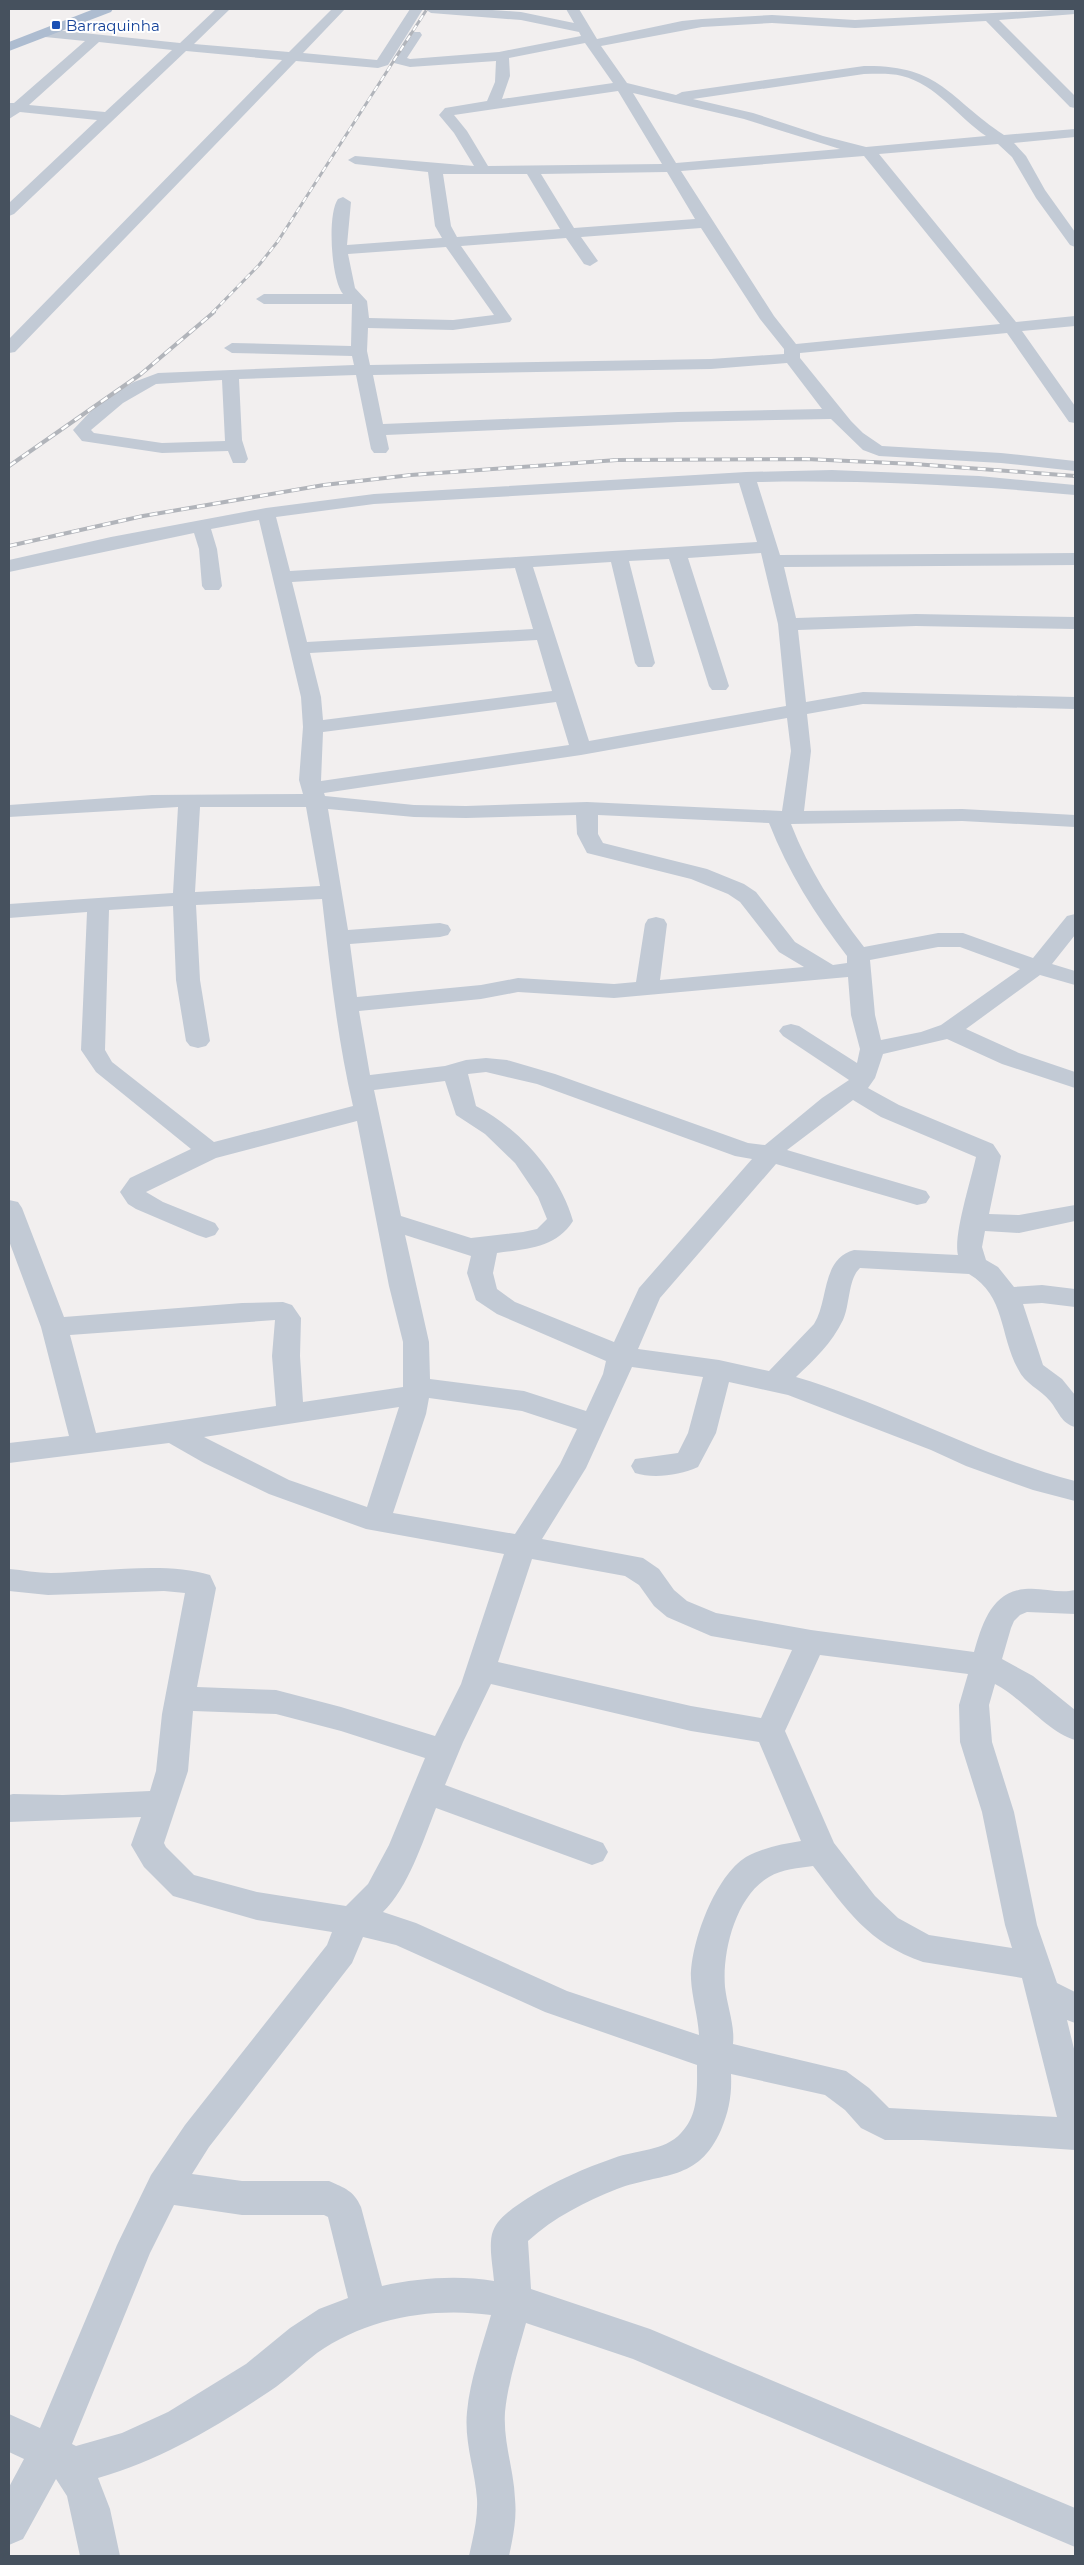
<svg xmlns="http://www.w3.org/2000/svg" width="1084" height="2565" viewBox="0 0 1084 2565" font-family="Montserrat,sans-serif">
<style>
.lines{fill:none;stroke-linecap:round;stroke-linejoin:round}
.minor{fill:#c2cad5;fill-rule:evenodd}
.major{fill:#adbcd0;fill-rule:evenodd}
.rail-far1-casing{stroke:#b1b4ba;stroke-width:3}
.rail-casing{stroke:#b1b4ba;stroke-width:4}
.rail-far1{stroke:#fff;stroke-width:2;stroke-dasharray:6;stroke-linecap:butt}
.rail{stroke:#fff;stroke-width:2.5;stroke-dasharray:8;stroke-linecap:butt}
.transit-dot{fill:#1a4fb4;stroke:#fff;stroke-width:2}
.labels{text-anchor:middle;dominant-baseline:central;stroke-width:4;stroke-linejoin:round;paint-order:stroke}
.far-transit-label{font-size:15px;fill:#164399;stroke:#fff;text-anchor:start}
</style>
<rect width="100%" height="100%" fill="#f2efef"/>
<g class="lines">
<path class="minor" d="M 216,9 L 230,9 L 194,44 L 289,52 L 332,9 L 345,9 L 303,53 L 377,60 L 410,9 L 423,9 L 388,65 L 378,68 L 296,61 L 15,352 L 9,353 L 9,339 L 282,60 L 186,51 L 14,214 L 9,216 L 9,203 L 97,120 L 20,112 L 9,119 L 9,103 L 14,103 L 85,41 L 45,37 L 38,33 L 45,29 L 180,43 ZM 99,42 L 172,50 L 105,112 L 29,105 Z
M 425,9 L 478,9 L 521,12 L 574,23 L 566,9 L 579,9 L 597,39 L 682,21 L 702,19 L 772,15 L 855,20 L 1075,9 L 1075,14 L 999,20 L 1075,96 L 1075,108 L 1070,107 L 986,21 L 855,28 L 772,23 L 702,27 L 601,46 L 627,83 L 676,95 L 682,92 L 864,66 C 941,65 947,97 1004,135 L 1075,129 L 1075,137 L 1014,143 L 1026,156 L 1045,190 L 1075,232 L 1075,247 L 1070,245 L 1036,198 L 1012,157 L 998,144 L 879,154 L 1016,322 L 1075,316 L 1075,326 L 1022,331 L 1075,406 L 1075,423 L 1069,422 L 1007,333 L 800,353 L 800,358 L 851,421 L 863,433 L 882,446 L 1001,453 L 1075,461 L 1075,471 L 1001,463 L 879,456 L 863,450 L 831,419 L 678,422 L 386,435 L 389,449 L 386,453 L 374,453 L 371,449 L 356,375 L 239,379 L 242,440 L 248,459 L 245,463 L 233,463 L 228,451 L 162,453 L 82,441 L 73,430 L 90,412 L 111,395 L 134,382 L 158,373 L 354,365 L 352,356 L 232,353 L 224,348 L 232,343 L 351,346 L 352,304 L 264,304 L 256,299 L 264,294 L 343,294 C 331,280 327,214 338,199 L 343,197 L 351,202 L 347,245 L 442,238 L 435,226 L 428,172 L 355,164 L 348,160 L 355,156 L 474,166 L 454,133 L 439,115 L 445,108 L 487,101 L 495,82 L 496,61 L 410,67 L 394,63 L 392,60 L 410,32 L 420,32 L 422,35 L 407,58 L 410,59 L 499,52 L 581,36 L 579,32 L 521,20 L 431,13 ZM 585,43 L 613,83 L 502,99 L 510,76 L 509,58 ZM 864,74 C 877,74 890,73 902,76 C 936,84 959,118 986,136 L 866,147 L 823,136 L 753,113 L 693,99 ZM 618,91 L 662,164 L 488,166 L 467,131 L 454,115 ZM 633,93 L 744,119 L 840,149 L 676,163 ZM 864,156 L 1000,324 L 796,344 L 774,316 L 681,171 ZM 667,172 L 695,219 L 574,228 L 541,174 ZM 443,174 L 527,174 L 560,229 L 457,237 L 451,226 ZM 701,228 L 760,319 L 784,349 L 784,354 L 711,359 L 370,365 L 367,351 L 368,328 L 453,330 L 510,322 L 512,319 L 461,246 L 566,238 L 584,264 L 590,266 L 598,261 L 581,237 ZM 446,247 L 494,315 L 453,320 L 369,318 L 367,301 L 355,288 L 348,254 ZM 787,363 L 822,409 L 678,412 L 383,424 L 373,375 L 711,369 ZM 222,380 L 225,441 L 162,443 L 94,433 L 91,430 L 123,403 L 156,384 Z
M 832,470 L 979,476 L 1075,485 L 1075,495 C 969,485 863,480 757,482 L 780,555 L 1075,553 L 1075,565 L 784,567 L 796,618 L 916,614 L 1075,617 L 1075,629 L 916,626 L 798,630 L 806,702 L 863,692 L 1075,697 L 1075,709 L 863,704 L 807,714 L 811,751 L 804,811 L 962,809 L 1075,815 L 1075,827 L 962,821 L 791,824 C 809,870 834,908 864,947 L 938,933 L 963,933 L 1033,958 L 1067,916 L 1075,914 L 1075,935 L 1052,964 L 1075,971 L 1075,985 L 1040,975 L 966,1029 L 1019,1053 L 1075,1072 L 1075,1088 L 1002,1064 L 947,1039 L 883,1054 L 875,1078 L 868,1088 L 899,1105 L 993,1144 L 1001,1156 L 989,1214 L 1019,1215 L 1075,1205 L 1075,1221 L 1019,1233 L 985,1231 L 982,1247 L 986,1260 L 998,1267 L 1014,1287 L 1042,1285 L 1075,1289 L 1075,1307 L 1042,1303 L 1023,1304 L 1043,1365 L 1062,1379 L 1075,1395 L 1075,1427 C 1061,1423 1059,1412 1050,1401 C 1040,1389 1025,1384 1018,1369 C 999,1334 1006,1296 969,1274 L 860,1268 C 848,1279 850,1305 843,1320 C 832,1343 814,1360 796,1377 C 891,1405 979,1456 1075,1481 L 1075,1501 L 1033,1490 L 966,1466 L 931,1450 L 788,1395 L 729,1382 L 716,1433 L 698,1467 C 680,1475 654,1479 635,1473 L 631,1466 L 635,1459 L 678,1453 L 688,1433 L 703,1377 L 632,1367 L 586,1468 L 542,1539 L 643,1558 L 659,1569 L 674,1590 L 687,1601 L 716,1613 L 811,1630 L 974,1652 C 982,1625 991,1592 1025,1589 C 1042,1587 1058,1594 1075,1590 L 1075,1614 L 1027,1612 L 1020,1615 L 1014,1621 L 1011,1628 L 1002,1659 L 1033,1676 L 1075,1710 L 1075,1740 C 1049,1733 1022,1698 995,1684 L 989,1705 L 992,1742 L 1014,1812 L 1037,1925 L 1057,1983 L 1075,1992 L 1075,2023 L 1067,2020 L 1075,2053 L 1075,2150 L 923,2140 L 885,2140 L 861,2128 L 845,2110 L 825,2095 L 731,2074 C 732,2095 729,2111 721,2130 C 698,2182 663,2172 617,2189 C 586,2201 553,2218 528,2241 L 531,2289 L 650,2329 L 1075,2508 L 1075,2547 L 633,2359 L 526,2323 C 518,2352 508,2382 505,2412 C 503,2442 514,2470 515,2499 C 517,2519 513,2537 509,2556 L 469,2556 C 473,2537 478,2519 477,2499 C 475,2470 464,2442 467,2412 C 470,2379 482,2347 491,2315 C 431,2307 367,2318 317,2353 C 301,2365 287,2380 270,2391 C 216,2427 161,2460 98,2478 L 110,2509 L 120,2556 L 80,2556 L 67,2496 L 56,2479 L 23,2539 L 9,2545 L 9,2487 L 24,2459 L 9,2452 L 9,2414 L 40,2428 L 117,2245 L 151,2175 L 185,2125 L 327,1945 L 332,1932 L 257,1920 L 173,1896 L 144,1867 L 131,1845 L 141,1817 L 9,1822 L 9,1795 L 13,1794 L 63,1795 L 150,1791 L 156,1771 L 162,1714 L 185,1593 L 164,1591 L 48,1595 L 9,1591 L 9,1569 C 23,1570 37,1573 51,1573 C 98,1572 166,1561 210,1575 L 216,1588 L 197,1687 L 276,1690 L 341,1707 L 435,1736 L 461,1684 L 504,1554 L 366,1529 L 269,1494 L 204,1463 L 169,1443 L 9,1463 L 9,1443 L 69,1436 L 41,1327 L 9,1241 L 9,1200 L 18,1202 L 22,1208 L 64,1317 L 242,1303 L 283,1302 L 292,1305 L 301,1318 L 300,1356 L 303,1402 L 403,1387 L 403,1342 L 389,1286 L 357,1121 L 216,1158 L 146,1192 L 163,1202 L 215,1223 L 219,1229 L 215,1235 L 206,1238 L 197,1235 L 136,1209 L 128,1204 L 120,1192 L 130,1178 L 191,1149 L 96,1072 L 81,1050 L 87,912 L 9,918 L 9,904 L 173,893 L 178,807 L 9,817 L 9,805 L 152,795 L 303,794 L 299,780 L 303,727 L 301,697 L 259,520 L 211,529 L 217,549 L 222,586 L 219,590 L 205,590 L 202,586 L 199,549 L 194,533 L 9,572 L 9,560 L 111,537 L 266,508 L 374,494 L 746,472 ZM 739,483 L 757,542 L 290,571 L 276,517 L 374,504 ZM 761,553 L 778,624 L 786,706 L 589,741 L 533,567 L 611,562 L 635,663 L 638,667 L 652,667 L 655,663 L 629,561 L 669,559 L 709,686 L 712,690 L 726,690 L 729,686 L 688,558 ZM 515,568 L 533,629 L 307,642 L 292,582 ZM 537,640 L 552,691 L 323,720 L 321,697 L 310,653 ZM 556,702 L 569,745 L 321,781 L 323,732 ZM 787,718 L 791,751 L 782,811 L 587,802 L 466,806 L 414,805 L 325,796 L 324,793 L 581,755 ZM 200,807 L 306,807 L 320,886 L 195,892 ZM 328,809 L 414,817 L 466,818 L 576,815 L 577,834 L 587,853 L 691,879 L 728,894 L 740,902 L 779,952 L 804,967 L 660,980 L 667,924 L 664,919 L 656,917 L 648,919 L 645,924 L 636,982 L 614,984 L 518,978 L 481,985 L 357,997 L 350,944 L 440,937 L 448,935 L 451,930 L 448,925 L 440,923 L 348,930 ZM 598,815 L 769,823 C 788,872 815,914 847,956 L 847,963 L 833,965 L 795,942 L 756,892 L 744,884 L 707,869 L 603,843 L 598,834 ZM 322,899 C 330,969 337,1037 353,1106 L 214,1142 L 112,1062 L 105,1050 L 109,910 L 173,906 L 176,980 L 186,1041 L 190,1046 L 198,1048 L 206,1046 L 210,1041 L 200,980 L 196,905 ZM 938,947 L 960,947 L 1020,969 L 941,1025 L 921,1032 L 881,1040 L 875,1015 L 870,960 ZM 848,977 L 851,1015 L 860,1049 L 857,1063 L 799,1026 L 791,1024 L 783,1026 L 779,1031 L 783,1036 L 849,1080 L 822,1098 L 765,1145 L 748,1143 L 555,1074 L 507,1060 L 486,1058 L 466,1060 L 445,1066 L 370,1075 L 359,1011 L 481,999 L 518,992 L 614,998 ZM 486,1072 L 537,1084 L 735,1156 L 752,1159 L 639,1288 L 614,1342 L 515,1302 L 497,1289 L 493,1273 L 497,1253 C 526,1249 556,1248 573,1221 C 560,1174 519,1128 476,1106 L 468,1074 ZM 445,1081 L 456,1115 L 485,1134 L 515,1163 L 538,1197 L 547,1219 L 537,1229 L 523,1232 L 471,1238 L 401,1216 L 374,1090 ZM 853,1100 L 881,1117 L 976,1157 C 971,1180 953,1236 958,1255 L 854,1250 C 821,1259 829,1300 814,1324 L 769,1371 L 719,1360 L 638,1349 L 660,1298 L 776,1164 L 917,1205 L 926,1203 L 930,1197 L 926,1191 L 787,1150 ZM 405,1235 L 471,1256 L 467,1273 L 476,1300 L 497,1314 L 606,1361 L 603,1374 L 586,1411 L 524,1391 L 430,1379 L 429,1342 ZM 275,1320 L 272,1356 L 276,1406 L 96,1433 L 70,1335 ZM 429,1398 L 522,1411 L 577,1429 L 560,1464 L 515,1534 L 393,1513 L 426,1414 ZM 399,1407 L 367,1507 L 289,1480 L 204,1437 ZM 532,1559 L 625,1576 L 639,1585 L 654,1606 L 667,1617 L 711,1636 L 792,1650 L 761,1718 L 691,1706 L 498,1662 ZM 820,1655 L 968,1674 L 959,1705 L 960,1742 L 982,1812 L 1005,1925 L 1012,1948 L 929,1935 L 898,1918 L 875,1896 L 834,1843 L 785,1731 ZM 491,1684 L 691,1731 L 759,1742 L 801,1841 C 782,1844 762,1848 746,1857 C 715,1876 690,1944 691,1979 C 692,1998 698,2016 699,2035 L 567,1991 L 416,1923 L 383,1912 C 408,1888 423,1841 436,1808 L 592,1865 L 603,1861 L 608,1852 L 603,1843 L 445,1785 L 463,1742 ZM 193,1711 L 276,1714 L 341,1731 L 425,1758 L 389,1845 L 368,1884 L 346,1906 L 257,1892 L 194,1875 L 166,1847 L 164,1843 L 188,1771 ZM 813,1866 C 847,1910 868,1943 923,1962 L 1022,1978 L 1057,2117 L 889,2108 L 869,2088 L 846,2071 L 733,2044 C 735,2025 727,2006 725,1987 C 722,1951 736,1896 769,1877 C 782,1869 799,1868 813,1866 ZM 363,1937 L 396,1945 L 545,2012 L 697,2065 C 697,2088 699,2115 681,2133 C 665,2151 636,2150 614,2158 C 585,2168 555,2181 528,2198 C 515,2207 499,2216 493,2231 C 488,2244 493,2267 494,2281 C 457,2275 419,2278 382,2286 L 361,2207 C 354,2191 345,2188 329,2181 L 242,2181 L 192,2174 L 209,2147 L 352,1963 ZM 174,2205 L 242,2215 L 324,2215 L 328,2217 L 348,2298 L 319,2309 L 290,2328 L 246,2364 L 168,2412 L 122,2433 L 76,2446 L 72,2444 L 150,2253 Z"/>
<path class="major" d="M 94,9 L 113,9 L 111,12 L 9,51 L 9,42 Z"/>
<g class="rail-far1-casing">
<path id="rail-far1" d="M 212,313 L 259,265 L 278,241 L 427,9"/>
</g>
<g class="rail-casing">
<path id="rail" d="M 9,466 L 141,374 L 214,312
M 9,546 L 143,516 L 324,485 L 411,475 L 617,460 L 806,459 L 914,464 L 1075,476"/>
</g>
<use href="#rail-far1" class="rail-far1"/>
<use href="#rail" class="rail"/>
</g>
<rect class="transit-dot" x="51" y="20" width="10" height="10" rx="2.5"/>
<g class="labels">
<g class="far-transit-label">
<text x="66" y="25">Barraquinha</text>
</g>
</g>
<rect width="1084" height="2565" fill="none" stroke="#46515e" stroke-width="20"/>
</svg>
